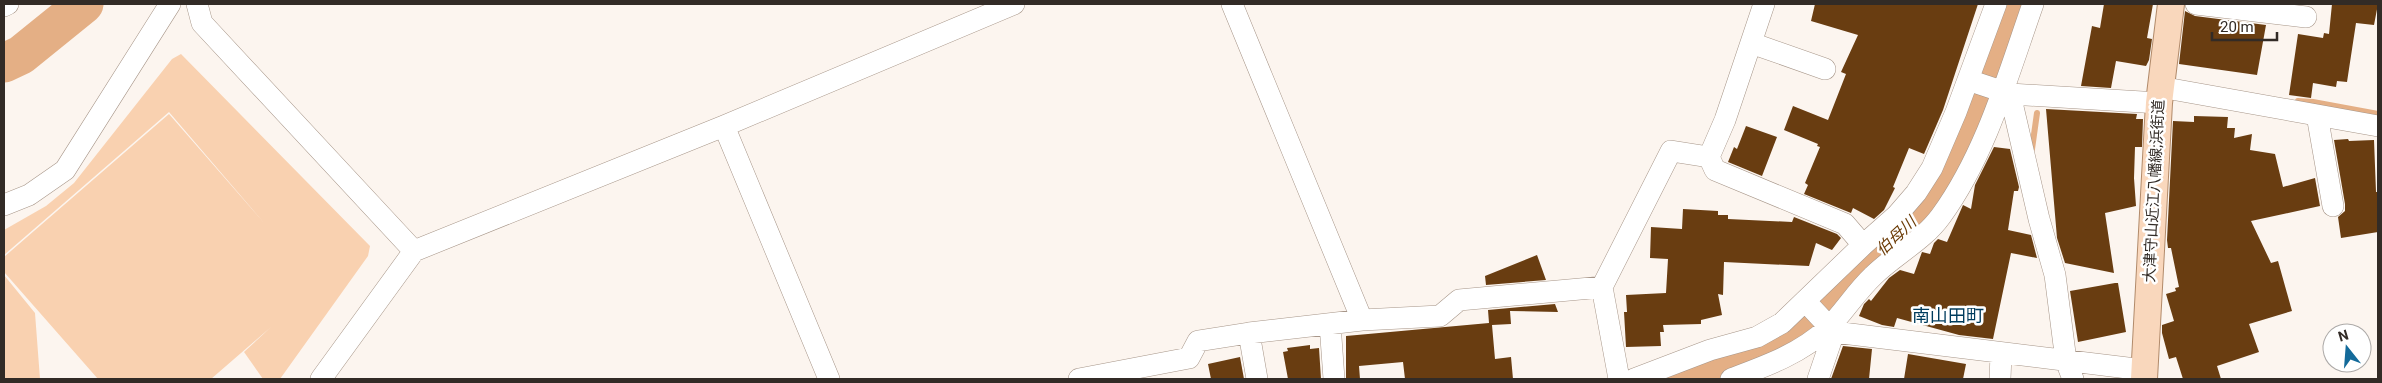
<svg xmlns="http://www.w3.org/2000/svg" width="2382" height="383" viewBox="0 0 2382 383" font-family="Roboto,'Noto Sans JP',sans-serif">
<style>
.green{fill:#f9d1b0}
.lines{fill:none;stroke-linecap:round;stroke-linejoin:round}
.stream{stroke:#e4af85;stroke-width:6}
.river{stroke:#e4af85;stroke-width:39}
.building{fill:#693d11}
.minor-casing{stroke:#a79689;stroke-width:22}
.major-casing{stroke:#b18a6a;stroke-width:28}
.minor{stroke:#fff;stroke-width:21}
.major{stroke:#f9d7bc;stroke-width:26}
.labels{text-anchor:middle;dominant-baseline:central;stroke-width:5;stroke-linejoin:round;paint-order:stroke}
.street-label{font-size:15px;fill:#322b26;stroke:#fff}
.water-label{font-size:16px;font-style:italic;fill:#6c3c07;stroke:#fff}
.quarter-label{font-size:18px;fill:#003c5d;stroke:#fff}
</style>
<rect width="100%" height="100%" fill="#fcf5ef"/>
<path class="green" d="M 181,54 L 370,246 L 368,256 L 280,379 L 263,379 L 244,352 L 271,327 L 211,379 L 98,379 L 4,272 L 4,257 L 169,114 L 265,224 L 169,112 L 4,255 L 4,230 L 46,206 L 74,183 L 172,59 Z
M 4,275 L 35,313 L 40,379 L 4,379 Z"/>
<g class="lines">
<path class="stream" d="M 2298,101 L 2313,102 L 2378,114
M 2032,149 L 2037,113"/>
<path class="river" d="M 4,63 L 21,55 L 84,4
M 1681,379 L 1782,343 L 1926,208 L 1945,179 L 1966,134 L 2010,4"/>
</g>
<path class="building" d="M 1815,4 L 1978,4 L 1943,110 L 1924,154 L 1909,148 L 1893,187 L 1895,188 L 1884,210 L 1874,219 L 1853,208 L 1851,213 L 1804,194 L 1808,185 L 1805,183 L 1820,147 L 1817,146 L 1818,144 L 1784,130 L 1793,106 L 1828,120 L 1846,74 L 1841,72 L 1858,35 L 1811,21 Z
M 2104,4 L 2153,4 L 2147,38 L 2152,39 L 2149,60 L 2146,66 L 2116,61 L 2111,88 L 2081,86 L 2092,26 L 2100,28 Z
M 2332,4 L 2378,4 L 2374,25 L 2356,23 L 2347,82 L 2337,81 L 2336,87 L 2313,83 L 2311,98 L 2289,95 L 2298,34 L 2323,38 L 2324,33 L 2329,34 Z
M 2185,11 L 2195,16 L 2266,25 L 2257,75 L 2179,64 Z
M 2046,109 L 2137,114 L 2136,119 L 2143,119 L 2142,147 L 2135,147 L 2134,178 L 2136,206 L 2105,213 L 2114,273 L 2065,263 L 2057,238 Z
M 2194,116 L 2228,117 L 2227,128 L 2235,128 L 2234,138 L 2252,134 L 2250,150 L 2275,154 L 2283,187 L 2315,178 L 2320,206 L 2251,221 L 2271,263 L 2278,261 L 2292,311 L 2249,324 L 2259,352 L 2217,366 L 2221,379 L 2183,379 L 2176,357 L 2169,359 L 2162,333 L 2162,325 L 2174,321 L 2166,294 L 2176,291 L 2175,288 L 2179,287 L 2171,248 L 2168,248 L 2167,240 L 2173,121 L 2194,122 Z
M 1746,126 L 1777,137 L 1762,176 L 1728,162 L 1734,147 L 1737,149 Z
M 2348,139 L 2349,141 L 2374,140 L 2376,192 L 2378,192 L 2378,232 L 2341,238 L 2338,217 L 2345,211 L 2345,204 L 2334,140 Z
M 1994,147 L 2010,149 L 2019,187 L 2018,191 L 2014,191 L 2008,230 L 2031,235 L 2037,258 L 2011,253 L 1993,339 L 1959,335 L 1897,318 L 1894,327 L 1882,325 L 1859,316 L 1864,304 L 1869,299 L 1871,301 L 1889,278 L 1900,270 L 1914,274 L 1922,252 L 1930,254 L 1934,243 L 1938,239 L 1947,242 L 1963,205 L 1971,209 L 1975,185 Z
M 1683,209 L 1718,211 L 1718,215 L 1728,215 L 1728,219 L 1792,222 L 1794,217 L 1837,234 L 1841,238 L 1832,250 L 1816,243 L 1809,266 L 1724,262 L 1723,295 L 1718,294 L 1722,315 L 1701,320 L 1701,324 L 1663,325 L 1664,332 L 1660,332 L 1661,346 L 1626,347 L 1624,312 L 1627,312 L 1626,295 L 1666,293 L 1668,259 L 1650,258 L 1651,227 L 1682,229 Z
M 1537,255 L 1546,280 L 1486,285 L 1485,276 Z
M 2115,283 L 2118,283 L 2126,332 L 2078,342 L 2070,291 Z
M 1555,304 L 1558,312 L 1510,311 L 1511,324 L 1492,325 L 1495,359 L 1511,357 L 1513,379 L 1405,379 L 1403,362 L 1359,366 L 1360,379 L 1346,379 L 1346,336 L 1489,323 L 1488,310 Z
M 1310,345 L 1310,349 L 1319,348 L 1321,379 L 1288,379 L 1283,352 L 1288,351 L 1287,348 Z
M 1843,346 L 1872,349 L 1869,379 L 1831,379 Z
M 1908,354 L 1966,364 L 1963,379 L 1904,379 Z
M 1240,357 L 1244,379 L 1211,379 L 1208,364 Z"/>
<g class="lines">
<g class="minor-casing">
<path id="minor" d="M 197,4 L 202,23 L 414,251
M 1232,4 L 1362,320
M 2196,4 L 2306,17
M 4,6 L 8,4
M 1751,43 L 1825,69
M 1968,80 L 2010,94 L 2159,103
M 2160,87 L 2378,126
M 2010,94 L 2039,219 L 2055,275 L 2066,361 L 2073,379
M 2317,115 L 2333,206
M 724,126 L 829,379
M 1709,157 L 1715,170 L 1845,224 L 1863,245
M 4,205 L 29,195 L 65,170 L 170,4
M 1806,302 L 1834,332 L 2144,370
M 1330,324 L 1334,379
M 1249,333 L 1257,379
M 321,379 L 414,251 L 724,126 L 1014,4
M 1079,379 L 1189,358 L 1198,341 L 1249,333 L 1362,320 L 1440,316 L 1459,300 L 1602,287
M 1619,379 L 1602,287 L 1671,151 L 1709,157 L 1725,120 L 1764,4
M 1634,379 L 1710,350 L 1757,337 L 1782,323 L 1863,245 L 1897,215 L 1916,193 L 1932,168 L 1956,112 L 1996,4
M 1731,379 C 1766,366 1800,354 1828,328 C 1844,312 1856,292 1873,276 C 1894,255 1923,241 1941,216 C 1986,154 2008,75 2033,4
M 1818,379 L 1834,332
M 2000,379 L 2001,354"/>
</g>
<g class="major-casing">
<path id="major" d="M 2144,379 L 2159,103 L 2171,4"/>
</g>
<use href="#minor" class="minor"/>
<use href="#major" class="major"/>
</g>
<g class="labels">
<g class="street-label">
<text transform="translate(2154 191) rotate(-87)">大津守山近江八幡線;浜街道</text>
</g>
<g class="water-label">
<text transform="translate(1896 236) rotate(-43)">伯母川</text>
</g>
<g class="quarter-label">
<text x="1948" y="315">南山田町</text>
</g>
</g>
<rect width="2382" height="383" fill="none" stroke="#322b26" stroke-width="10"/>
<g transform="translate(2347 348) rotate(343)"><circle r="24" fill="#ffffff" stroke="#adaaa8"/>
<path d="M0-4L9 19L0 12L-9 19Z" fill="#136a9a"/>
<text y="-8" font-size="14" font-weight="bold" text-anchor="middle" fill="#322b26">N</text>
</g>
<path d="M2212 32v8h65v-8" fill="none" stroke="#322b26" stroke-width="2.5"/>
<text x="2220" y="32" font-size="15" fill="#322b26" stroke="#ffffff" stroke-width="4" paint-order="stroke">20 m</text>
</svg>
